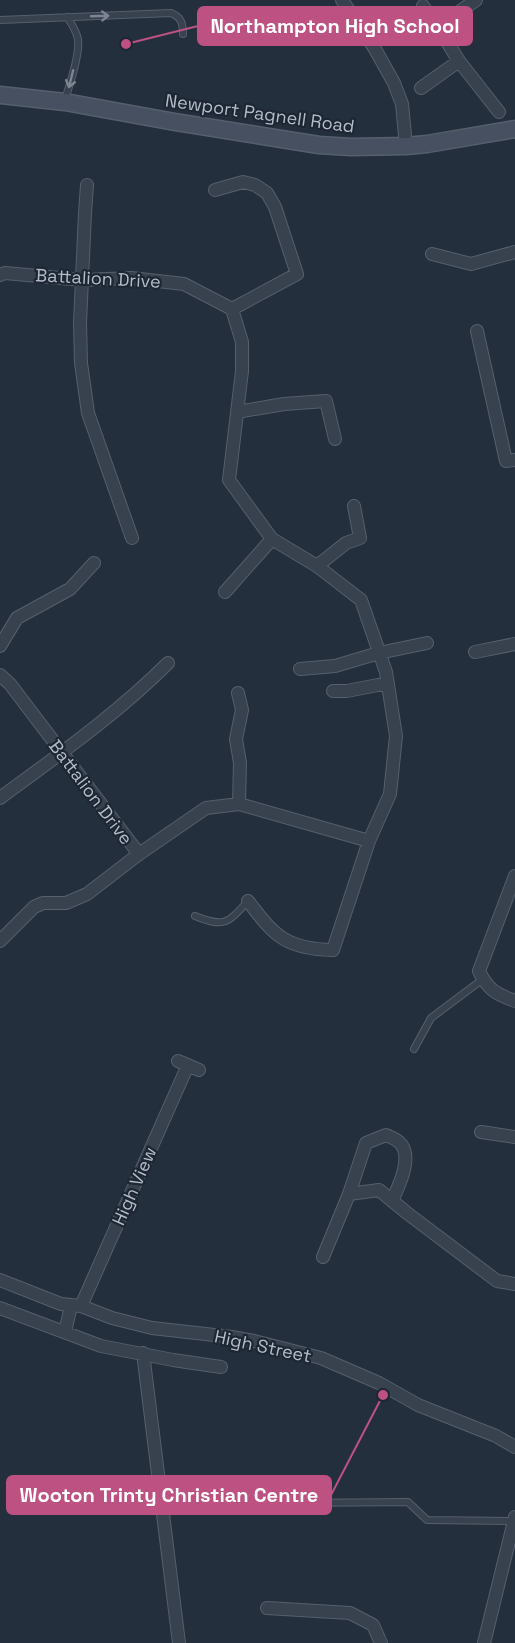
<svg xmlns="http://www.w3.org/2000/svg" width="515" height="1643" viewBox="0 0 515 1643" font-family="'Space Grotesk',sans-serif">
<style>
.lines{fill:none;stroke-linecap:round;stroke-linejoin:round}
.lane-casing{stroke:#565f6c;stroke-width:8}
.street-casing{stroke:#565f6c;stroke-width:14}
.secondary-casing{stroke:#565f6c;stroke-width:19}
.lane{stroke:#38414e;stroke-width:6}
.street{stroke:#38414e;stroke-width:12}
.secondary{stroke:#465061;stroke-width:16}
.oneway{stroke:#7c8592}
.labels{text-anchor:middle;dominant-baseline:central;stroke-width:4.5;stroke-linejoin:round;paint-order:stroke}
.street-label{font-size:18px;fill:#b4bcc9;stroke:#1d2633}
.leader{fill:none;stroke:#bd5182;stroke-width:2}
.callout-dot{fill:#bd5182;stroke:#1d2633;stroke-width:2}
.callout{fill:#bd5182;stroke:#bd5182;stroke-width:2}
.callout-label{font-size:20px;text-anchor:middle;font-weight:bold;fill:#fff}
</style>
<rect width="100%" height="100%" fill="#242f3e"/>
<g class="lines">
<g class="lane-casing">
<path id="lane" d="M 0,20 L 171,13 C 181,17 183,23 183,34
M 65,99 C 70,85 80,53 78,39 C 76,31 72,24 67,17
M 195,916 C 225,928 228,923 248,901
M 414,1049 L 431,1018 L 483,979
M 293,1503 L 408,1502 L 427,1520 L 513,1521"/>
</g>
<g class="street-casing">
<path id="street" d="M 342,0 L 375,49 L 394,83 L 402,104 L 406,146
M 423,6 L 438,27 L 459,61 L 499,112
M 438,27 L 476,0
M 421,88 L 459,61
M 87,185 L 85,213 L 80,323 L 81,363 L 88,413 L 132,538
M 215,190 L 243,182 L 255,185 L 267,193 L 275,207 L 297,274 L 232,309
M 432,254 L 471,264 L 515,252
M 0,275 L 5,273 L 83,280 L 131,278 L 184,284 L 232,309 L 242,342 L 242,371 L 229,480 L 272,539 L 317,566 L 361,600 L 386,672 L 396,736 L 390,794 L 369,841 L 239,804 L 206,808 L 139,854 L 10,684 L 0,675
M 477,331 L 506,461 L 515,460
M 237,412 L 284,404 L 326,401 L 335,439
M 317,566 L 346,543 L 360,538 L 354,506
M 225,592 L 272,539
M 0,646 L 17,618 L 70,589 L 94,563
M 475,652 L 515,644
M 300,669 L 335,666 L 379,653 L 427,643
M 333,691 L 347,691 L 388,683
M 238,693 L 242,710 L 236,739 L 240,763 L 239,804
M 0,798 C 57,756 117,714 168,663
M 515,876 L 479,971 C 488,990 496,994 515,1001
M 248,901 C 275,937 287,949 333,950 L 369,841
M 0,941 L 34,907 L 43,903 L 66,903 L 87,894 L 139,854
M 178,1061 L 199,1070
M 481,1132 L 515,1137
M 349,1194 L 379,1190 L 407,1213 L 497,1281 L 515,1284
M 323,1257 L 349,1194 L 366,1143 L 386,1135 C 390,1137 396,1139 399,1142 C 414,1155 399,1186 392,1201
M 0,1280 L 61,1304 L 81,1306 L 112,1318 L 152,1328 L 232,1337 L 254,1341 L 321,1358 L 379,1383 L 418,1405 L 496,1436 L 515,1447
M 81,1306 L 188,1065
M 0,1308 L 101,1346 L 173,1360 L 221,1367
M 65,1332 L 71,1306
M 143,1353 L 179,1643
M 267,1608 L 350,1613 L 373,1625 L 381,1643
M 484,1643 L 515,1517"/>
</g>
<g class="secondary-casing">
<path id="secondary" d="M 0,95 L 65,102 L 175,122 L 319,145 L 351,147 L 406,146 L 427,144 L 515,129"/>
</g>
<use href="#lane" class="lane"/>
<use href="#street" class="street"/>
<use href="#secondary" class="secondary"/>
</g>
<defs><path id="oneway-shaft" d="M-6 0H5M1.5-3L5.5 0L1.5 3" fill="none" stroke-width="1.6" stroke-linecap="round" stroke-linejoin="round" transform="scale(1.5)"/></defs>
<g class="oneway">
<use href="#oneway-shaft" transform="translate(100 16) rotate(-2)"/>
<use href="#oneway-shaft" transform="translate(71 79) rotate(104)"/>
</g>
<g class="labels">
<g class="street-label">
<text transform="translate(260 113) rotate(8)">Newport Pagnell Road</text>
<text transform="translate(98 278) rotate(3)">Battalion Drive</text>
<text transform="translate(91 792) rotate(53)">Battalion Drive</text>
<text transform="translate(134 1186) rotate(-66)">High View</text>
<text transform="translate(263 1346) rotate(12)">High Street</text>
</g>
</g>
<path class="leader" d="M126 44L198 26M383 1395L331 1495"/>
<g class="callout-dot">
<circle cx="126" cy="44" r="6"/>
<circle cx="383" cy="1395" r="6"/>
</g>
<g class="callout">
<rect x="198" y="7" width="274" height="38" rx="6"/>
<rect x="7" y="1476" width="324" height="38" rx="6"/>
</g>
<g class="callout-label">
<text x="335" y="33">Northampton High School</text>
<text x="169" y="1502">Wooton Trinty Christian Centre</text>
</g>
</svg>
